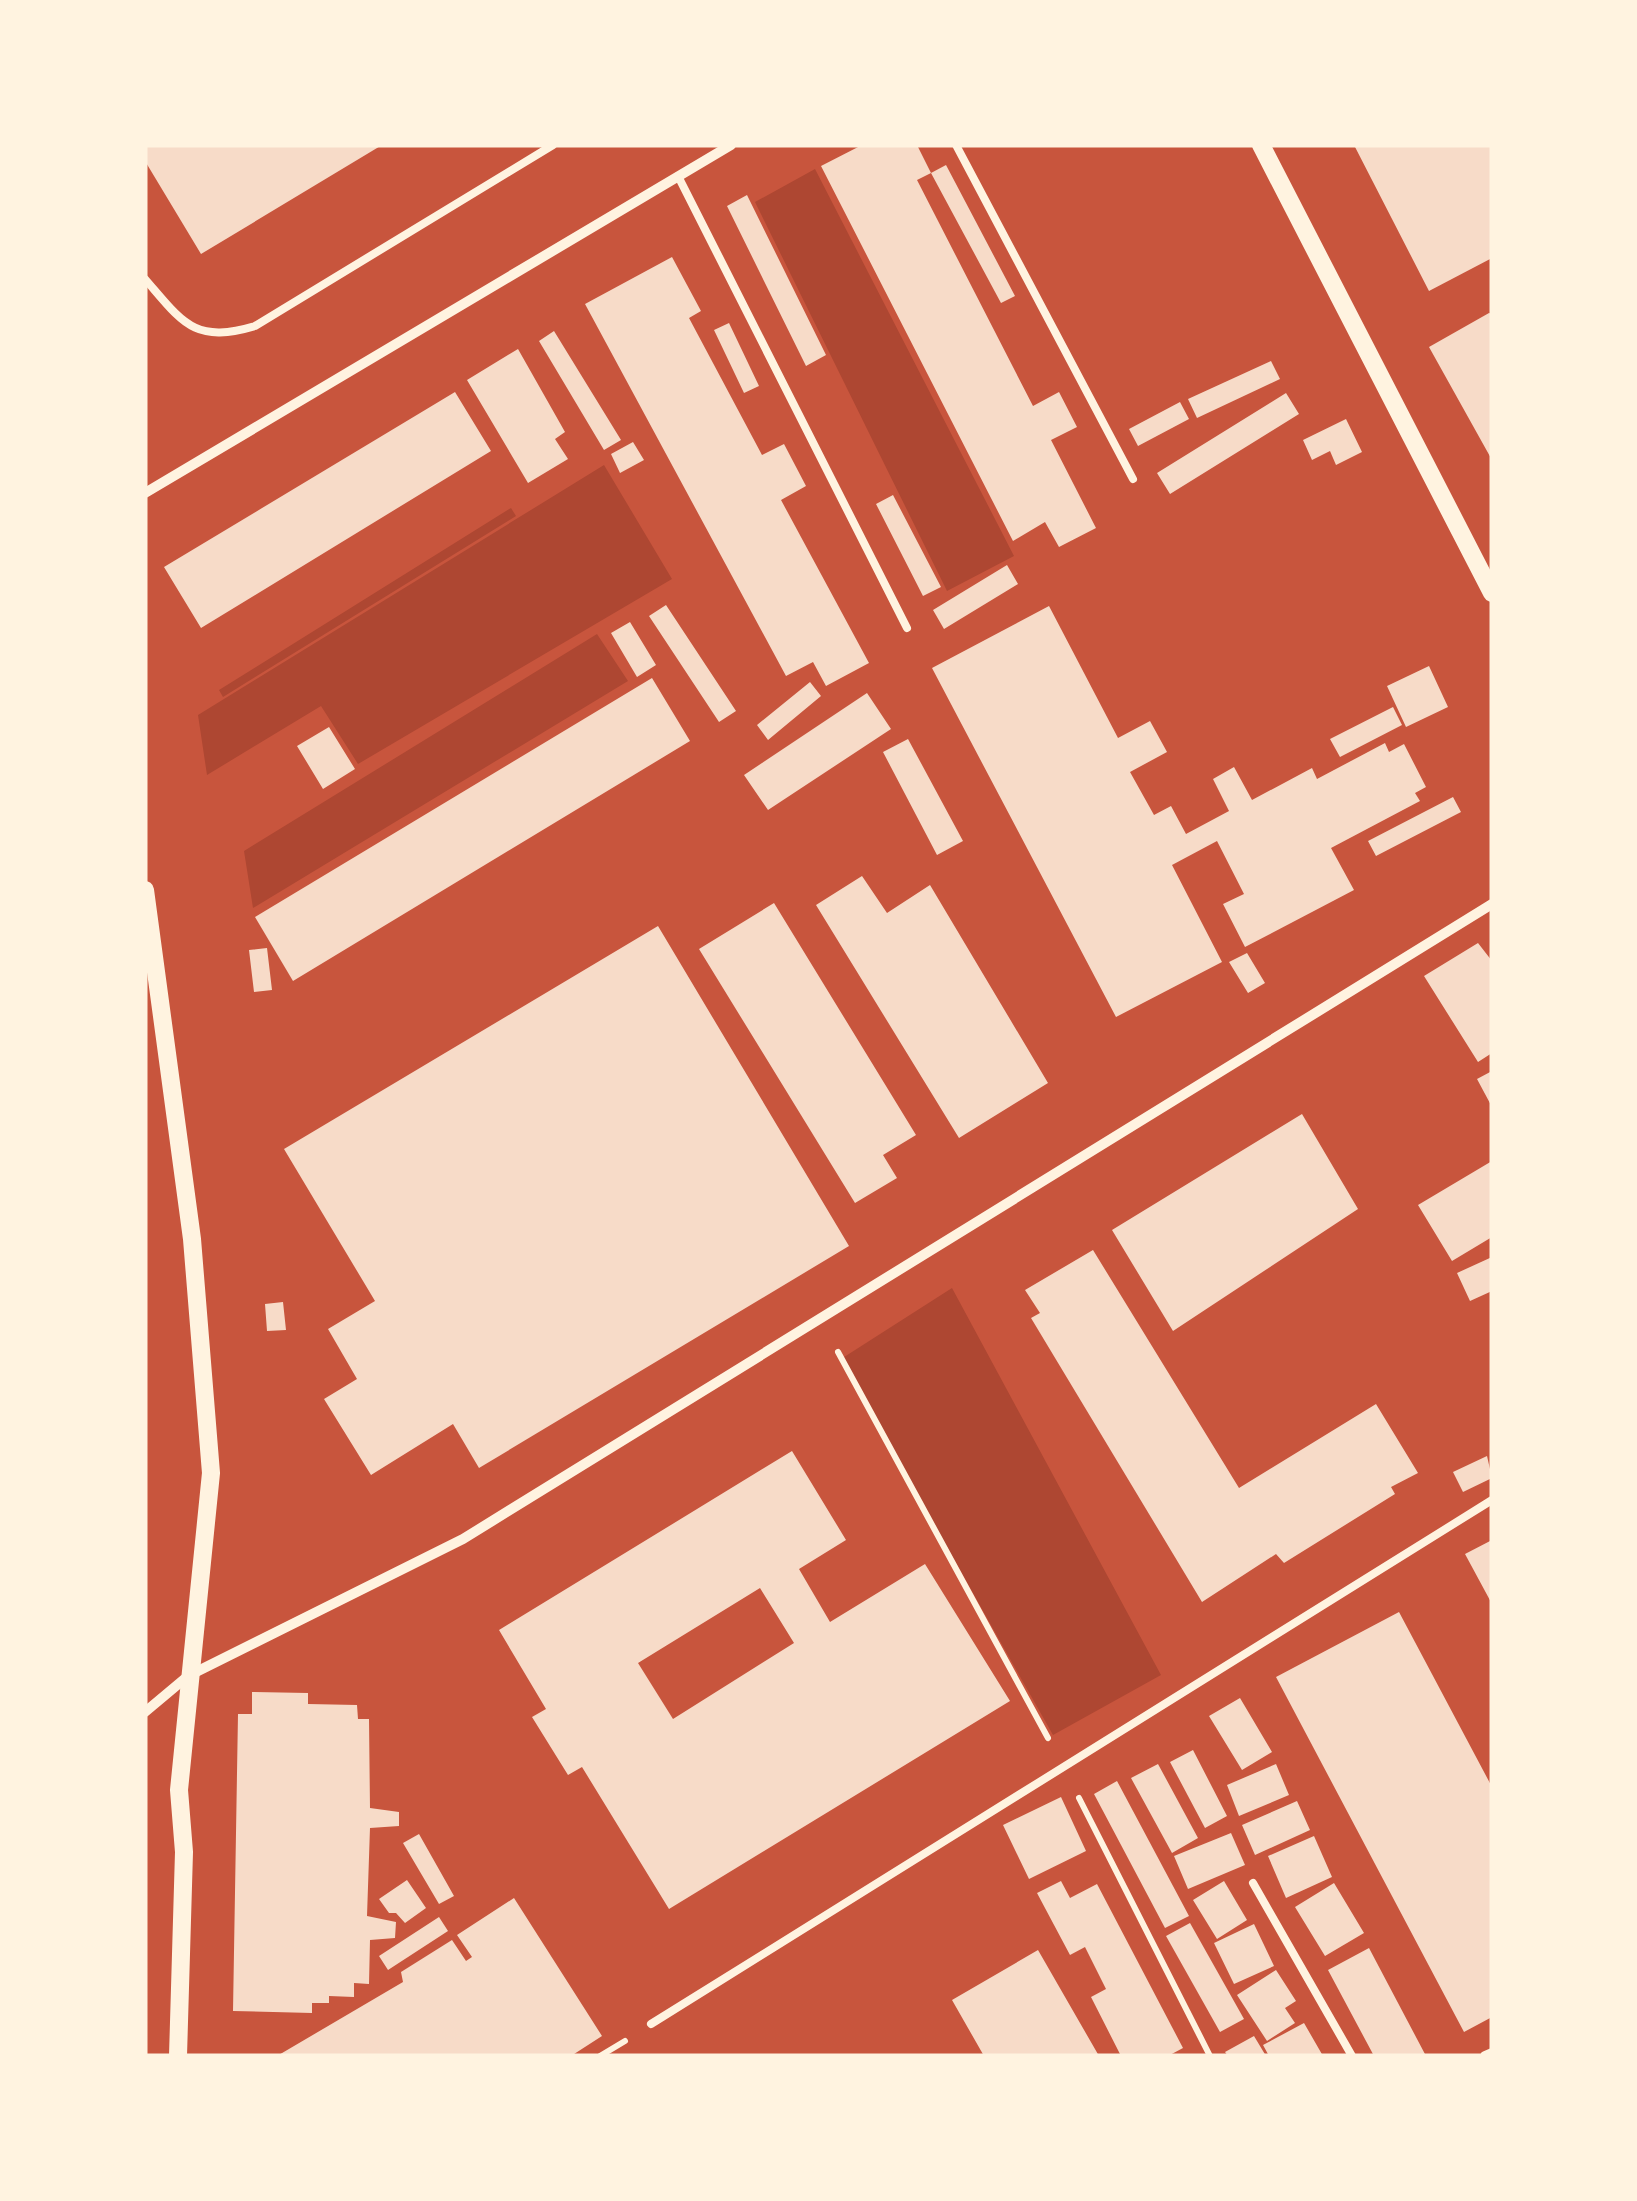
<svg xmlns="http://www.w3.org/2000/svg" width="1637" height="2201" viewBox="0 0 1637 2201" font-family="Karla,sans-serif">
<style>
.green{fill:#ae4732}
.building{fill:#f7dbc8;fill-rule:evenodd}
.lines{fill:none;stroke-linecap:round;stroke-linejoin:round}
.path{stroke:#fff3e0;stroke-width:6}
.service{stroke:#fff3e0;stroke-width:8}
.minor{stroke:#fff3e0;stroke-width:10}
.tertiary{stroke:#fff3e0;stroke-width:18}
</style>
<rect width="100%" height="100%" fill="#c8553d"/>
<path class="green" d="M 815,169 L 1014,556 L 947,591 L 755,202 Z
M 604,465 L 672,579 L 358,764 L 321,706 L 207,775 L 198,715 Z
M 511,508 L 516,516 L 223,697 L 219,690 Z
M 597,634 L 628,681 L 253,908 L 244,851 Z
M 952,1288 L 1161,1675 L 1053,1735 L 841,1359 Z"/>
<path class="building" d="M 145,145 L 382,145 L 201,254 L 145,161 Z
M 862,145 L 917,145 L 931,173 L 917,180 L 1033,406 L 1059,392 L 1077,427 L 1051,440 L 1096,528 L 1059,547 L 1045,522 L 1013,541 L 821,166 Z
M 1354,145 L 1492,145 L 1492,258 L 1429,291 Z
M 946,165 L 1015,296 L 1001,303 L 931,173 Z
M 747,195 L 826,355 L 806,366 L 727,206 Z
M 672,257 L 701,311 L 689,318 L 762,455 L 784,444 L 806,486 L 781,500 L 869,663 L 826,686 L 813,662 L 786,676 L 585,304 Z
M 1489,313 L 1492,314 L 1492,460 L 1429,347 Z
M 729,323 L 759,386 L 744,393 L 714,330 Z
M 554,331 L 621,440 L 604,450 L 539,341 Z
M 518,349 L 565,432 L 555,439 L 568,459 L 528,483 L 467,380 Z
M 1271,361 L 1280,379 L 1197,418 L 1188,399 Z
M 455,392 L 491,451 L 201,628 L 164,567 Z
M 1286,393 L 1299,414 L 1170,494 L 1157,473 Z
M 1180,402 L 1189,419 L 1138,446 L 1129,429 Z
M 1346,419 L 1362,452 L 1336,465 L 1330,451 L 1312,460 L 1303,440 Z
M 633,442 L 644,460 L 620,473 L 611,454 Z
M 893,495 L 941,587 L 923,596 L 876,504 Z
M 1007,565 L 1018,584 L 944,629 L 933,610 Z
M 666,605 L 736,711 L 719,722 L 649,616 Z
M 1049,606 L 1118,738 L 1150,721 L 1167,752 L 1130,772 L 1154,815 L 1171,806 L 1186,834 L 1229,811 L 1213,779 L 1234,767 L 1252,800 L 1312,768 L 1317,779 L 1385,743 L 1389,752 L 1404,744 L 1426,787 L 1415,793 L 1420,801 L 1331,848 L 1354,890 L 1245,947 L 1223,904 L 1244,894 L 1217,841 L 1172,865 L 1222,962 L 1116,1017 L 932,668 Z
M 630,622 L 656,665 L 637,677 L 611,633 Z
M 1429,666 L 1448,707 L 1406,727 L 1387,686 Z
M 652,678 L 690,741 L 293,981 L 255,917 Z
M 810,682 L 821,696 L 768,740 L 757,725 Z
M 867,693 L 891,729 L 768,810 L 744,775 Z
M 1393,707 L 1402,725 L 1340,757 L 1330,739 Z
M 329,727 L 355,769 L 323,789 L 297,746 Z
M 908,739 L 963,841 L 937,855 L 883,752 Z
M 1453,797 L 1461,812 L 1376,856 L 1368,841 Z
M 862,876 L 887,913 L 930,885 L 1048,1083 L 959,1138 L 816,905 Z
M 774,903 L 916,1135 L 883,1155 L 897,1178 L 855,1203 L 699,949 Z
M 658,926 L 849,1246 L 479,1468 L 453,1424 L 371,1475 L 324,1399 L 357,1379 L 328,1329 L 375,1301 L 284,1149 Z
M 1478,943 L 1492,961 L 1492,1053 L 1478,1062 L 1424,976 Z
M 267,948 L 272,990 L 254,992 L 249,950 Z
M 1247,953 L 1265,983 L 1248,993 L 1229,962 Z
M 1492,1071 L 1492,1107 L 1477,1079 Z
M 1302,1114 L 1358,1209 L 1173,1331 L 1112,1230 Z
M 1492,1161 L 1492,1237 L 1452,1261 L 1418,1205 Z
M 1093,1250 L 1239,1488 L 1376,1404 L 1418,1473 L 1391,1487 L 1395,1494 L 1284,1563 L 1276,1554 L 1202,1602 L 1031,1318 L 1040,1313 L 1025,1290 Z
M 1492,1257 L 1492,1291 L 1470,1301 L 1457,1273 Z
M 283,1302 L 286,1330 L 267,1331 L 265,1304 Z
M 792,1451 L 846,1540 L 799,1569 L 830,1622 L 925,1564 L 1010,1701 L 669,1909 L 582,1767 L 568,1775 L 532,1717 L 546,1709 L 499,1630 ZM 760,1588 L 794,1643 L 673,1719 L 638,1663 Z
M 1487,1456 L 1492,1478 L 1463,1492 L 1453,1472 Z
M 1492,1540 L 1492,1604 L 1465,1554 Z
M 1399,1612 L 1492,1787 L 1492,2017 L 1464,2032 L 1276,1677 Z
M 252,1692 L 308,1693 L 308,1704 L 357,1705 L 358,1719 L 369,1719 L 370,1808 L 399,1812 L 399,1826 L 370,1828 L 367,1916 L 396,1922 L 395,1938 L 370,1940 L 369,1984 L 354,1983 L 354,1997 L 329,1996 L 329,2003 L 312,2003 L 312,2013 L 233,2011 L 238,1714 L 252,1714 Z
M 1240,1698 L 1272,1752 L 1242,1770 L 1209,1716 Z
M 1193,1750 L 1227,1816 L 1205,1828 L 1170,1762 Z
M 1158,1764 L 1198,1838 L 1172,1853 L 1131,1778 Z
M 1276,1764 L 1289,1795 L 1239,1816 L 1227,1785 Z
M 1117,1781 L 1189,1916 L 1165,1928 L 1094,1794 Z
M 1061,1797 L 1086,1851 L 1029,1879 L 1003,1825 Z
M 1297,1801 L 1310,1830 L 1255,1855 L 1242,1825 Z
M 1231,1833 L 1245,1865 L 1188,1889 L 1174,1856 Z
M 419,1834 L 454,1896 L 439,1904 L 403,1843 Z
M 1314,1836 L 1332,1877 L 1286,1898 L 1268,1856 Z
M 407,1880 L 426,1908 L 405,1923 L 396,1913 L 389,1913 L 379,1899 Z
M 1061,1881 L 1070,1898 L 1097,1884 L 1183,2048 L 1168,2056 L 1121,2056 L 1091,1997 L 1106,1989 L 1085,1947 L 1070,1955 L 1037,1893 Z
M 1224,1881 L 1247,1920 L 1217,1939 L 1193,1900 Z
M 1334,1883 L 1364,1933 L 1325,1956 L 1295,1907 Z
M 514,1898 L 602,2036 L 571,2056 L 277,2056 L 403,1982 L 401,1972 L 452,1940 L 466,1961 L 472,1957 L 457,1935 Z
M 439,1917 L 448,1931 L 388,1970 L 379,1956 Z
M 1190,1923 L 1244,2019 L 1220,2032 L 1166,1936 Z
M 1254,1924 L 1274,1966 L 1234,1984 L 1214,1943 Z
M 1369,1948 L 1426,2056 L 1374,2056 L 1328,1970 Z
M 1038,1950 L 1099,2056 L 984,2056 L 952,2000 Z
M 1276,1970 L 1296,2001 L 1285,2008 L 1295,2023 L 1267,2041 L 1237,1995 Z
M 1304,2023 L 1323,2056 L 1269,2056 L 1263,2045 Z
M 1254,2036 L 1266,2056 L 1228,2056 L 1225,2052 Z"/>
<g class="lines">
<path class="path" d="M 838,1352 L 1048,1738
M 1079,1798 L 1210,2056
M 600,2056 L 625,2041"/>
<path class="service" d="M 956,145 L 1133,479
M 678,176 L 907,628
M 145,279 C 183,323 194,344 255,326 L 553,145
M 1253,1883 L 1352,2056
M 651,2024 L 1492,1500"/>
<path class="minor" d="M 145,493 L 731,145
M 145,1712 L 188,1676 L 463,1539 L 1492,904
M 1485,2056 L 1492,2053"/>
<path class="tertiary" d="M 1261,145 L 1492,593
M 145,890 L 192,1239 L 211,1473 L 179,1790 L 184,1852 L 178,2056"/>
</g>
<rect width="1637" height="2201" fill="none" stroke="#fff3e0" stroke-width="295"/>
</svg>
